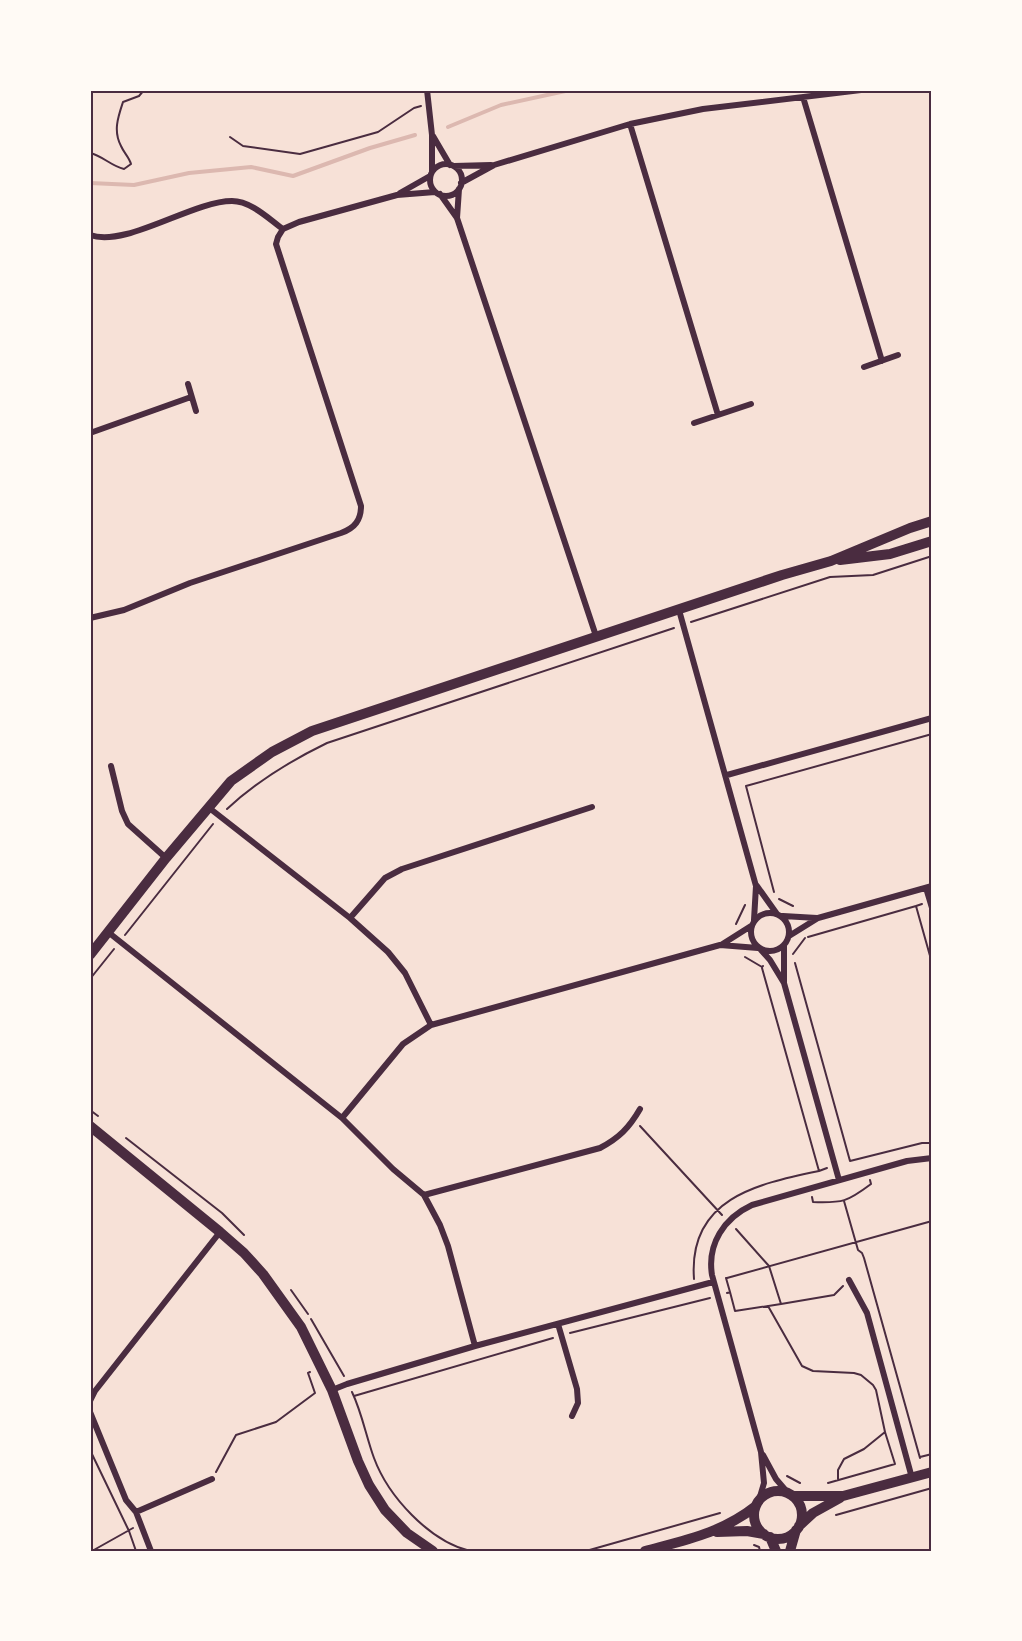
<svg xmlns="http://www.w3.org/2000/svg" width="1022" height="1641" viewBox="0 0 1022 1641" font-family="Rubik,sans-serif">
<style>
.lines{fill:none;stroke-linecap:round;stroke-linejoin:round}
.stream{stroke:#dcb8b0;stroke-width:4}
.path{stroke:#4a2c40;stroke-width:2}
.minor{stroke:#4a2c40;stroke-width:6}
.tertiary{stroke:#4a2c40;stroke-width:10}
.neatline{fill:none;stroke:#4a2c40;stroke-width:2}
</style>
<rect width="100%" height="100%" fill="#f7e1d7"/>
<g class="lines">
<path class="stream" d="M 448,127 L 501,105 L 570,90
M 90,183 L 134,185 L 189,173 L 251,167 L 293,176 L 370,148 L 415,135"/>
<path class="path" d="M 230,137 L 243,146 L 300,154 L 378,132 L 414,108 L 421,106
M 90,153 C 103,156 111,166 124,169 L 131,164 C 129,157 124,153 121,146 C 113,131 118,117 123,102 L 139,96 L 144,90
M 691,622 L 830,577 L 873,575 L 932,556
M 227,809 C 257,781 290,761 327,743 L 674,628
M 774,892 L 746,786 L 932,734
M 779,899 L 793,906
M 922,904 L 916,906 L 932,963
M 736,924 L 745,905
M 125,935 L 213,824
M 808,937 L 916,906
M 793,954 L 805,938
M 745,957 L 762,967 L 763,966
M 795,963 L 850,1161 L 922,1143 L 932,1143
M 762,968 L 819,1171 L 827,1168
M 90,979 L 114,949
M 90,1110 L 98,1116
M 640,1126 L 722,1215
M 126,1138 L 222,1213 L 244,1235
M 812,1197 L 813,1202 C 843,1203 847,1202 871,1184 L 870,1180
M 844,1201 L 858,1250 L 862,1253 L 864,1258 L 920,1458
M 726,1278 L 730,1292 L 727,1293
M 727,1278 L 932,1221
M 694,1279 C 688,1199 756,1184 819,1171
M 291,1290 L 308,1314
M 730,1292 L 735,1311 L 781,1304 L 769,1266 L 736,1229
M 781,1304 L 834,1295 L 843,1286
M 768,1306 L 802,1366 L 813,1371 L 854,1373 L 861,1375 L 873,1385 L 876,1390 L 885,1432 L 895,1464 L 828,1483
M 311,1319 L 344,1376
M 570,1333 L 710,1298
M 352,1392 C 362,1413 366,1436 374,1458 C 388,1496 429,1541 470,1551
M 354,1396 L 553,1338
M 90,1450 L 129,1531 L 136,1551
M 920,1457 L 932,1454
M 216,1472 L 236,1435 L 276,1422 L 315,1393 L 308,1373 L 310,1372
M 787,1476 L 800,1483
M 838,1479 L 838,1470 L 844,1459 L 864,1449 L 885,1432
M 836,1515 L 932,1488
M 754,1545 L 759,1547 L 760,1551
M 92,1551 L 133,1528
M 586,1551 L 720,1513"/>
<path class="minor" d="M 427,90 L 432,135 L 432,171
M 803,97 L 882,361
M 630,124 L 718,415
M 433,136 L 450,165
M430 180a16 16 0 1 1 32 0a16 16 0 1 1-32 0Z
M 454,166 L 491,165
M 461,183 L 494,165 L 630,124 L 703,109 L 861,90
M 400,193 L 430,176
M 440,194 L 457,218 L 596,636
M 457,218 L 459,189
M 90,235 C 126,248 192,201 232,201 C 251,201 269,219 283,229 L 299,222 L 397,195 L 435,192
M 864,367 L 898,355
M 188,384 L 196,411
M 694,423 L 751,404
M 90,433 L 191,397
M 679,610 L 756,886 L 754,920
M 90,618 L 124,610 L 190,583 L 341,533 C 355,528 361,520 361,506 L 276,244 L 278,237 L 283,229
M 111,766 L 122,811 L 128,824 L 166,858
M 727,775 L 932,718
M 208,807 L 350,918 L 388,952 L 405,973 L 431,1025
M 757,886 L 777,914
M 926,888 L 932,908
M751 932a19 19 0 1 1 38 0a19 19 0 1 1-38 0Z
M 783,916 L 817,918
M 350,918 L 385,878 L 402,869 L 592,807
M 108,932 L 342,1118 L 393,1169 L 424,1195 L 440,1225 L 448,1246 L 475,1346
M 789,936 L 818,918 L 932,886
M 721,945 L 751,926
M 761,950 L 770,960 L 784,983 L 839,1180
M 784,982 L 784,945
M 342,1118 L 403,1044 L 431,1025 L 720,945 L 758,948
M 424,1195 L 600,1148 C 619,1138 629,1128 640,1109
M 849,1280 L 867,1313 L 912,1478
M 558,1324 L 577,1389 L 578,1403 L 572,1416
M 332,1390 L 347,1384 L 475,1346 L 713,1282
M 90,1401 L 95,1391 L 220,1232
M 90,1412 L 126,1500 L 136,1512 L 151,1551
M 763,1455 L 776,1479 L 788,1493
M 759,1500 L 764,1483 L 761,1452 L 712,1275 C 707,1244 724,1218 752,1205 L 907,1161 L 932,1158
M 136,1512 L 212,1479"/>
<path class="tertiary" d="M 840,560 L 890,554 L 932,541
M 90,955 L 166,858 L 231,781 L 272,752 L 312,731 L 782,575 L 831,561 L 910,528 L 932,521
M 90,1126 L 220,1232 L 244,1253 L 263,1274 L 301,1327 L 332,1390 L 358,1461 L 369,1485 L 385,1510 L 407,1533 L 433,1551
M754 1515a24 24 0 1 1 48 0a24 24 0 1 1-48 0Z
M 793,1496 L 843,1496 L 932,1472
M 799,1526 L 813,1513 L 840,1498
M 717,1532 L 747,1531 L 764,1534
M 770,1537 L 776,1551
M 645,1551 C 686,1540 722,1533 756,1506
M 790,1551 L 796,1530"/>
</g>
<rect width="1022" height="1641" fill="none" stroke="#fffaf5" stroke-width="183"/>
<rect x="92" y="92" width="838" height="1458" class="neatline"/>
</svg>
